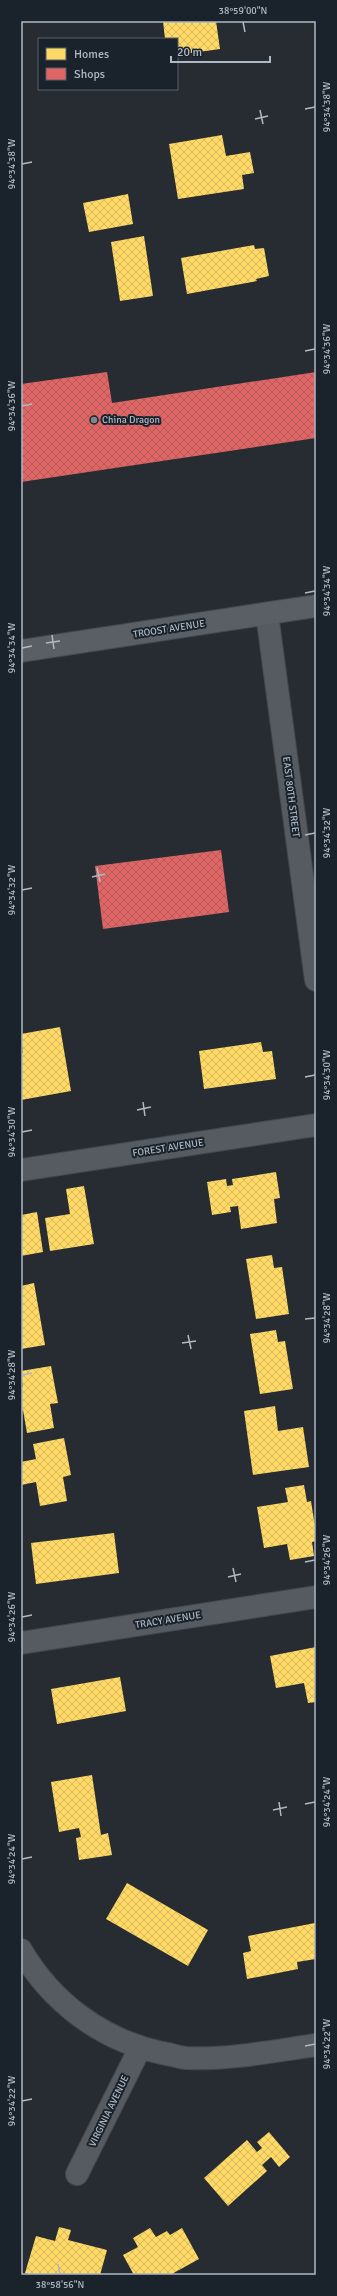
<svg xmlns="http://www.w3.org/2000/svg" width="337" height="2296" viewBox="0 0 337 2296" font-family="Signika,sans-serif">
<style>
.homes{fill:url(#homes-cross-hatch)}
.shops{fill:url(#shops-cross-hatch)}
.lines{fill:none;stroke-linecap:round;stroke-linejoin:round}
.street-casing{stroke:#44484d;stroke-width:24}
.secondary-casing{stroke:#44484d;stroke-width:24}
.street{stroke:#565a61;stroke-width:22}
.secondary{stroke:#5a5f66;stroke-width:22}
.ticks{fill:none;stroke:#afb9c4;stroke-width:1.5}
.poi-dot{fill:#7f8891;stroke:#1a232c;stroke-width:1.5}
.labels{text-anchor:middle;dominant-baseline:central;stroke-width:4;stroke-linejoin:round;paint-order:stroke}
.poi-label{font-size:10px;fill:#afb9c4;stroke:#1a232c;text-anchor:start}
.street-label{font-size:10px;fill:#afb9c4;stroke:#1a232c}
.neatline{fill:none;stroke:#afb9c4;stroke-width:1.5}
.ticks-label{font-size:10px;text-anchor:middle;fill:#afb9c4}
</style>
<defs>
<pattern id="homes-cross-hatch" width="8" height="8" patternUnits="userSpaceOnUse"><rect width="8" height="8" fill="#ffd966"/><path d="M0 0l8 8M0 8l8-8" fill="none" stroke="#d6b95d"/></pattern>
<pattern id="shops-cross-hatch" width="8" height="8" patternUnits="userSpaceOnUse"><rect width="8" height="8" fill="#e06666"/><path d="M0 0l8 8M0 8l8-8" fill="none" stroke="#b55a5b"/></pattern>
</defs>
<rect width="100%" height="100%" fill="#262c32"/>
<path class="homes" d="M 163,21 L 216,21 L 220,49 L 177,55 L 177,39 L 165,39 Z
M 222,135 L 226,156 L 250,152 L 254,173 L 242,175 L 244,189 L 178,199 L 169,144 Z
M 128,194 L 133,224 L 89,232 L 83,203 Z
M 144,236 L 153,296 L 120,301 L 111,242 Z
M 254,245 L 255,249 L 264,248 L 269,276 L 256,279 L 257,281 L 187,294 L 181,258 Z
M 60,1027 L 71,1091 L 21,1100 L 21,1053 L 23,1053 L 21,1034 Z
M 261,1042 L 263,1052 L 272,1051 L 276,1079 L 204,1089 L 199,1051 Z
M 276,1172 L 280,1198 L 274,1199 L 277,1223 L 241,1229 L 238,1206 L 230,1207 L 231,1212 L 212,1215 L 207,1182 L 226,1179 L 227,1186 L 233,1185 L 232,1179 Z
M 84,1186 L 94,1244 L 50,1251 L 45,1218 L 70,1214 L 66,1189 Z
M 37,1212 L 43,1252 L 21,1256 L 21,1215 Z
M 272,1255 L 274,1268 L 282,1267 L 289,1314 L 256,1319 L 246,1259 Z
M 34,1283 L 45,1345 L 21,1349 L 21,1286 Z
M 276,1330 L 278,1342 L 285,1341 L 293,1389 L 260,1394 L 250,1334 Z
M 51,1366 L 58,1403 L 50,1404 L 54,1428 L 27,1433 L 23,1410 L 21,1410 L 21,1387 L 23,1387 L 21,1371 Z
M 275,1406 L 278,1431 L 303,1427 L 309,1467 L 253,1475 L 244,1411 Z
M 64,1438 L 71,1475 L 63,1477 L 67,1501 L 40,1506 L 36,1482 L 21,1485 L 21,1462 L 36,1459 L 33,1444 Z
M 304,1485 L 307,1502 L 311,1501 L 316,1533 L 316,1541 L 312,1542 L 314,1556 L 290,1560 L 287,1544 L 264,1548 L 257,1507 L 288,1502 L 285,1488 Z
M 114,1533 L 119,1573 L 36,1584 L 31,1543 Z
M 316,1647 L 316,1702 L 308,1703 L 304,1683 L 276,1688 L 270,1656 Z
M 120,1677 L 126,1711 L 57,1724 L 51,1689 Z
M 92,1775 L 101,1835 L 108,1833 L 112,1855 L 79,1860 L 76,1838 L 81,1837 L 79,1828 L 59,1832 L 51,1782 Z
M 127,1883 L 208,1930 L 188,1966 L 106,1919 Z
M 315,1923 L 316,1959 L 297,1962 L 298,1969 L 247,1979 L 243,1953 L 251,1951 L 248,1936 Z
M 269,2132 L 290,2157 L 279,2167 L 271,2157 L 262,2165 L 267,2171 L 228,2206 L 204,2178 L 247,2140 L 257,2152 L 262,2148 L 257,2142 Z
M 59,2227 L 71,2230 L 68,2240 L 107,2250 L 100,2275 L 33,2275 L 25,2273 L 36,2236 L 55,2241 Z
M 150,2228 L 156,2237 L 167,2231 L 170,2235 L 182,2228 L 199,2259 L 170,2275 L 134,2275 L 123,2255 L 138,2247 L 133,2238 Z"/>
<path class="shops" d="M 107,372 L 112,403 L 316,372 L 316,438 L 21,482 L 21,384 Z
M 221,850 L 229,912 L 103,929 L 95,866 Z"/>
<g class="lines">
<g class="street-casing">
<path id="street" d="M 267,614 L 316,980
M 21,1170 L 316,1125
M 21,1643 L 316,1597
M 21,1950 C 52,2003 102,2040 162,2053 C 169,2054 178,2057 186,2058 C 229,2060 273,2051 316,2045
M 77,2174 L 140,2048"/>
</g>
<g class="secondary-casing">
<path id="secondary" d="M 21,651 L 316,606"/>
</g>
<use href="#street" class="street"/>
<use href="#secondary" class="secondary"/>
</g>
<path class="ticks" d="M 243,22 L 245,32M 305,109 L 315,107M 260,110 L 263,124M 255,119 L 268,116M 22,164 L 32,162M 305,351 L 315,349M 22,406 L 32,404M 305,593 L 315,591M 52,635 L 54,649M 46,643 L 60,641M 22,648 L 32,646M 305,835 L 315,833M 97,868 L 100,882M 92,877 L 105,874M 22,890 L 32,888M 305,1077 L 315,1075M 143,1102 L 145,1116M 137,1110 L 151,1107M 22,1132 L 32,1130M 305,1319 L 315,1318M 188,1335 L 191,1349M 182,1343 L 196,1341M 22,1375 L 32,1373M 305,1562 L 315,1560M 233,1568 L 236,1582M 228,1577 L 241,1574M 22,1617 L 32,1615M 279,1802 L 281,1816M 305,1804 L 315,1802M 273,1810 L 287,1807M 22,1859 L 32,1857M 305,2046 L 315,2044M 22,2101 L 32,2099M 58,2264 L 60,2274"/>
<circle class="poi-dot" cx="94" cy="420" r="4"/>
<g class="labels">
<g class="poi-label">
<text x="102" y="420">China Dragon</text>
</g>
<g class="street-label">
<text transform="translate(169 629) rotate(-9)">TROOST AVENUE</text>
<text transform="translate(291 797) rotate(83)">EAST 80TH STREET</text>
<text transform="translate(168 1148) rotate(-9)">FOREST AVENUE</text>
<text transform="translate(168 1620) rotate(-9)">TRACY AVENUE</text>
<text transform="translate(109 2111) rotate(-64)">VIRGINIA AVENUE</text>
</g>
</g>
<rect width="337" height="2296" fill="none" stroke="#1a232c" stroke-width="44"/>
<rect x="38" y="38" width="140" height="52" fill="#1a232c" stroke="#565f69"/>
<rect x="46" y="48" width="20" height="12" fill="#ffd966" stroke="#565f69"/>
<text x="74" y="58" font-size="12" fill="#afb9c4">Homes</text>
<rect x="46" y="68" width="20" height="12" fill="#e06666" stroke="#565f69"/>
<text x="74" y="78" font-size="12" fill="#afb9c4">Shops</text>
<path d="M171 56v6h99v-6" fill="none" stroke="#afb9c4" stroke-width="2"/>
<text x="177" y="56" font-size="12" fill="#afb9c4" stroke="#1a232c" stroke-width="3" paint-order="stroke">20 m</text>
<rect x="22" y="22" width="293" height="2252" class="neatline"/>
<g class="ticks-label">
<text x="243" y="14">38°59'00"N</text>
<text transform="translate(326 107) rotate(-90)" y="4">94°34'38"W</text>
<text transform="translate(11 164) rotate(-90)" y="4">94°34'38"W</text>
<text transform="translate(326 349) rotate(-90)" y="4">94°34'36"W</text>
<text transform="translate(11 406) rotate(-90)" y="4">94°34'36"W</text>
<text transform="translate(326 591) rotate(-90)" y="4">94°34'34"W</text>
<text transform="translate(11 648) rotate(-90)" y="4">94°34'34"W</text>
<text transform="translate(326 833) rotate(-90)" y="4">94°34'32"W</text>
<text transform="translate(11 890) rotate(-90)" y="4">94°34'32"W</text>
<text transform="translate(326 1075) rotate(-90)" y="4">94°34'30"W</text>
<text transform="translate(11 1132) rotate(-90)" y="4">94°34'30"W</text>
<text transform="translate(326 1318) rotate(-90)" y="4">94°34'28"W</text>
<text transform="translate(11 1375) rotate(-90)" y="4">94°34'28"W</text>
<text transform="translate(326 1560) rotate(-90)" y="4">94°34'26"W</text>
<text transform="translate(11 1617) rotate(-90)" y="4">94°34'26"W</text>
<text transform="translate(326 1802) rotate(-90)" y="4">94°34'24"W</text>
<text transform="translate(11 1859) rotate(-90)" y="4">94°34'24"W</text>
<text transform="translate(326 2044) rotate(-90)" y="4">94°34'22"W</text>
<text transform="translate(11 2101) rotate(-90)" y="4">94°34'22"W</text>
<text x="60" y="2288">38°58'56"N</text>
</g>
</svg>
